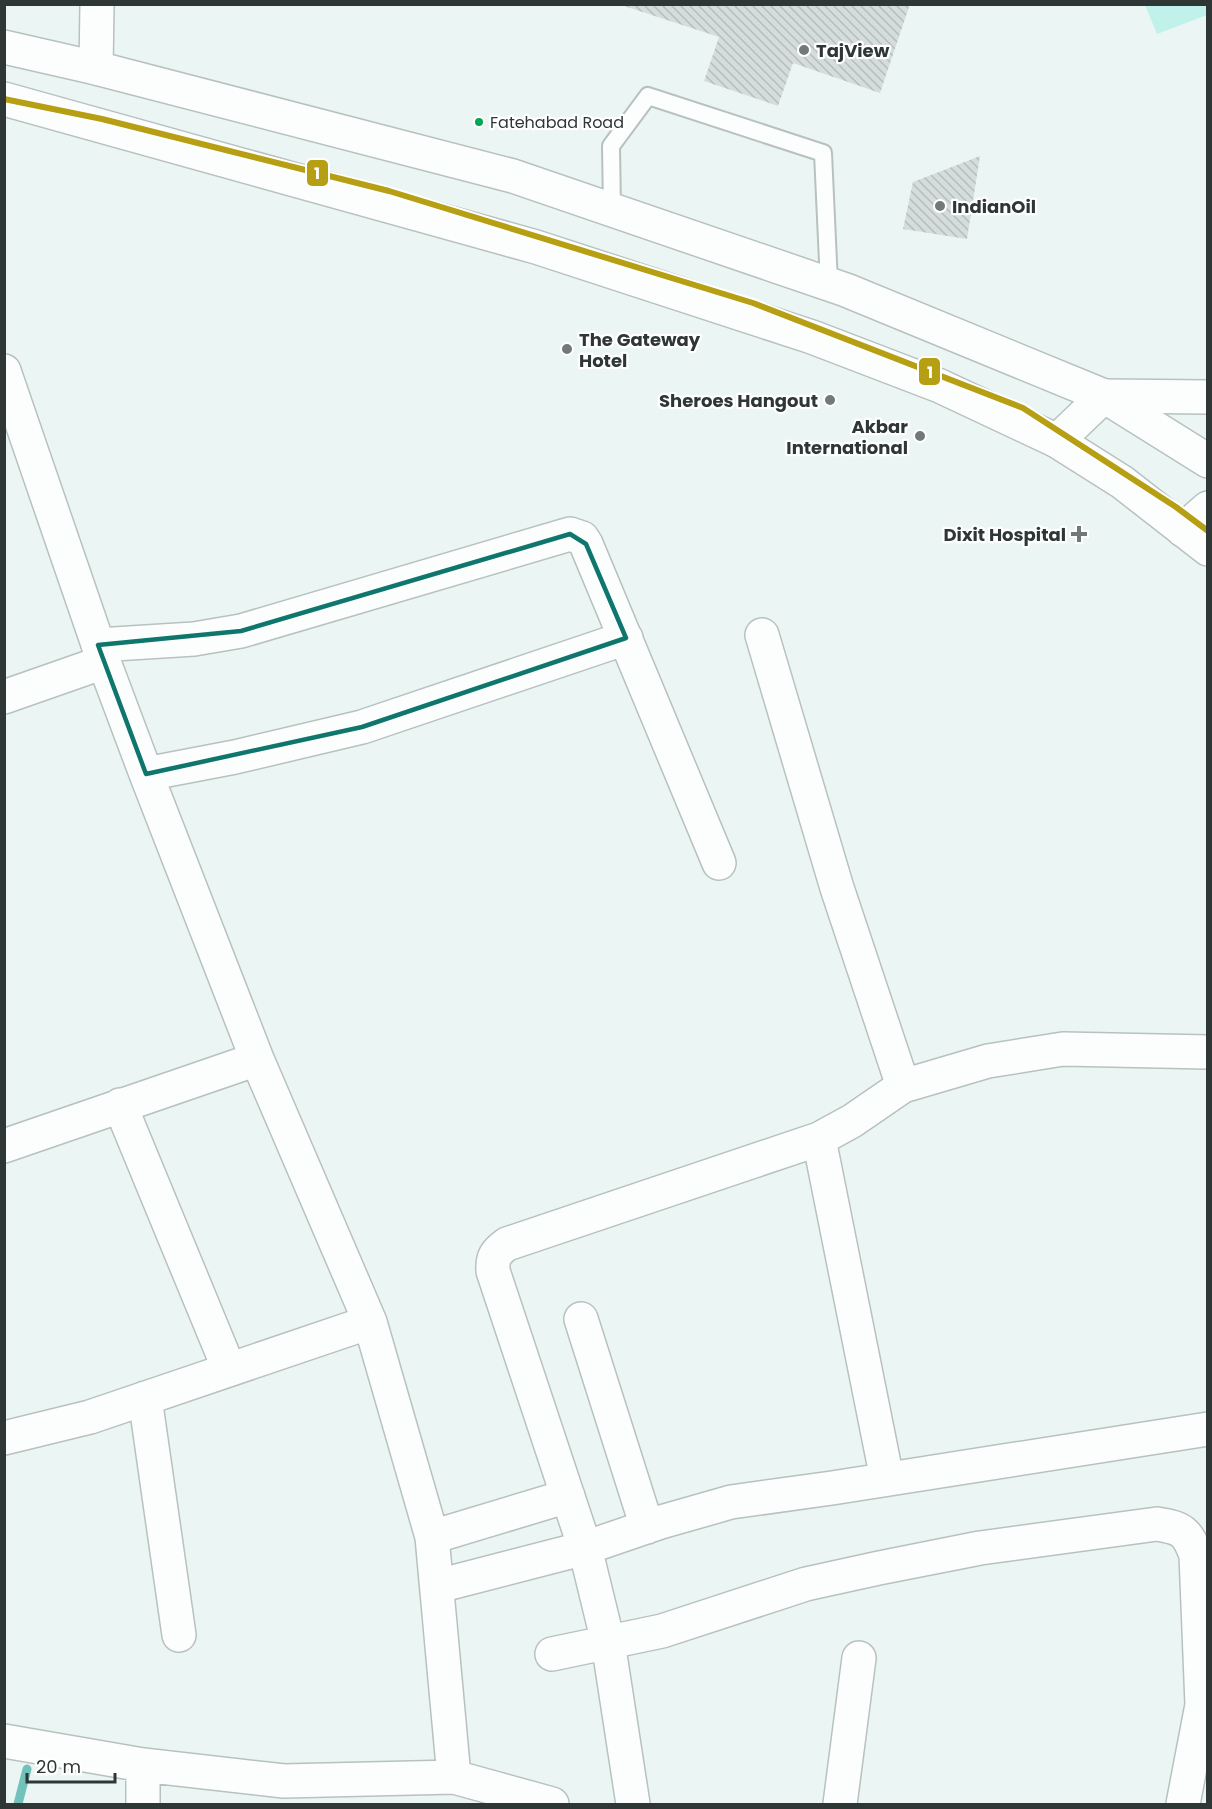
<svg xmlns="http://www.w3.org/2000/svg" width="1212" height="1809" viewBox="0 0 1212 1809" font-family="Poppins,sans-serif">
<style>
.green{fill:#c0f1eb}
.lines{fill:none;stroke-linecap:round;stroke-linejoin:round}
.stream{stroke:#72c2ba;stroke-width:9}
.building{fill:url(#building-back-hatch)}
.lane-casing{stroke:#b8c1c0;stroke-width:20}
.street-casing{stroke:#b8c1c0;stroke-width:36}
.secondary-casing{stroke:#b8c1c0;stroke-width:36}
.primary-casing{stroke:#b8c1c0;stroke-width:36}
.lane{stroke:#fcfefd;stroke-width:16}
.street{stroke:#fcfefd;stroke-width:33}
.secondary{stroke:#fcfefd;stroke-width:33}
.primary{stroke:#fcfefd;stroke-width:33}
.metro-1-casing{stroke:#fff;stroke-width:10}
.metro-1{stroke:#b69f13;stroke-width:6}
.marked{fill:none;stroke:#0f766e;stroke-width:4.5;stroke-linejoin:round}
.poi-dot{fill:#717a78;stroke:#fff;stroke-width:2}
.bus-dot{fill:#00a651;stroke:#fff;stroke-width:2}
.labels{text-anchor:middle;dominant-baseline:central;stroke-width:4.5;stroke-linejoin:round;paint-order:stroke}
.bus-label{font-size:16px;fill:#2f3736;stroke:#fff;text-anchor:start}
.poi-label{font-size:18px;font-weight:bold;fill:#2f3736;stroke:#fff;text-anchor:start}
.line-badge{stroke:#fff;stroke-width:2}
.badge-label{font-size:16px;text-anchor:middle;font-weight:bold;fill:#fff}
</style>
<defs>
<pattern id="building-back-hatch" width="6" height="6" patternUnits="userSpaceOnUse" patternTransform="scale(1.5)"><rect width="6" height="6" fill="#d4dddb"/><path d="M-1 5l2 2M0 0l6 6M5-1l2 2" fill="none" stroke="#b6bebd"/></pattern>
</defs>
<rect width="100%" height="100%" fill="#ebf6f4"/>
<path class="green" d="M 1145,5 L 1207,5 L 1207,15 L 1157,34 Z"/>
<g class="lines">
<path class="stream" d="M 18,1804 L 27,1769"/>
</g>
<path class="building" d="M 618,4 L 910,4 L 880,93 L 793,63 L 778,106 L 704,81 L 719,37 Z
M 980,156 L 967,239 L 903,229 L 913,182 Z"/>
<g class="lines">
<g class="lane-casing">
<path id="lane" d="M 612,210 L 611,146 L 648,96 L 823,153 L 829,284"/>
</g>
<g class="street-casing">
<path id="street" d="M 96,68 L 97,4
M 4,371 L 104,662 L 146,774 L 257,1059 L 370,1322 L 432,1537 L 454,1777
M 762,635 L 837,888 L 903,1086
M 98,645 L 194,639 L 241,631 L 570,534 L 582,538 L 586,544 L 719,863
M 4,697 L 104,662
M 146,774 L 235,757 L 362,727 L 626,638
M 120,1105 L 229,1369
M 819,1139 L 887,1479
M 4,1146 L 257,1059
M 581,1319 L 647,1527
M 145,1398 L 179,1635
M 4,1438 L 90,1417 L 370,1322
M 432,1537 L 568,1496
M 438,1586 L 585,1548 L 661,1522 L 731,1502 L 832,1488 L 1208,1429
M 552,1654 L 662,1631 L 806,1584 L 879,1568 L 980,1548 L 1157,1524 C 1182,1528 1187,1531 1196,1555 L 1202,1705 L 1183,1804
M 4,1741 L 143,1765 L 284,1781 L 454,1777 L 552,1804
M 143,1804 L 143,1765
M 633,1804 L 608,1642 L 585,1548 L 493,1271 C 492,1257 496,1252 507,1244 L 819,1139 L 852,1121 L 903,1086 L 988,1061 L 1063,1049 L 1208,1052
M 840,1804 L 859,1658"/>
</g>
<g class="secondary-casing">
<path id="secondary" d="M 1057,441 L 1104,396 L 1208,397
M 1183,530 L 1208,508"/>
</g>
<g class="primary-casing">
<path id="primary" d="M 4,47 L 96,68 L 513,176 L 846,290 L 1104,396 L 1208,461
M 4,99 L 536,247 L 812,337 L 940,386 L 1057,441 L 1122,482 L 1208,549"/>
</g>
<use href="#lane" class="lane"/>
<use href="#street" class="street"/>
<use href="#secondary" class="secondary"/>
<use href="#primary" class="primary"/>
<g class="metro-1-casing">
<path id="metro-1" d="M 4,99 L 102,119 L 389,191 L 753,303 L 1023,408 L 1176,507 L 1208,531"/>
</g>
<use href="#metro-1" class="metro-1"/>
</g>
<path class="marked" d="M 570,534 L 586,544 L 626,638 L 362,727 L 146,774 L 98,645 L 241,631 Z"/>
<g class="poi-dot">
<circle cx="804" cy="50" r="6"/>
<circle cx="940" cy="206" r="6"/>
<circle cx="567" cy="349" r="6"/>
<circle cx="830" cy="400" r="6"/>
<circle cx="920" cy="436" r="6"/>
<path d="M1076 525h6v6h6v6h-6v6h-6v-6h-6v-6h6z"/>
</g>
<circle class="bus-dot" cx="479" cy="122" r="5"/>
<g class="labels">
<g class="bus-label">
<text x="490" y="122">Fatehabad Road</text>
</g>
<g class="poi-label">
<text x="816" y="50">TajView</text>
<text x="952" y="206">IndianOil</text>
<text x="579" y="339">The Gateway<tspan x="579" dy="21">Hotel</tspan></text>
<text x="818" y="400" text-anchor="end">Sheroes Hangout</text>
<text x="908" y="426" text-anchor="end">Akbar<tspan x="908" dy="21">International</tspan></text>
<text x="1066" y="534" text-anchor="end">Dixit Hospital</text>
</g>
</g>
<g class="line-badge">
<rect x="306" y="159" width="23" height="28" rx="6" fill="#b69f13"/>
<rect x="918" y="357" width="23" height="29" rx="6" fill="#b69f13"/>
</g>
<g class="badge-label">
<text x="317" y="179">1</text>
<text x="930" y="378">1</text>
</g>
<rect width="1212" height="1809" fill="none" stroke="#2f3736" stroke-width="12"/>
<path d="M27 1773v9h88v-9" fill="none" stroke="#2f3736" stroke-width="3"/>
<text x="36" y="1773" font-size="18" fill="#2f3736" stroke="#ffffff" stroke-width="4.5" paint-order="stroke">20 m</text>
</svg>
